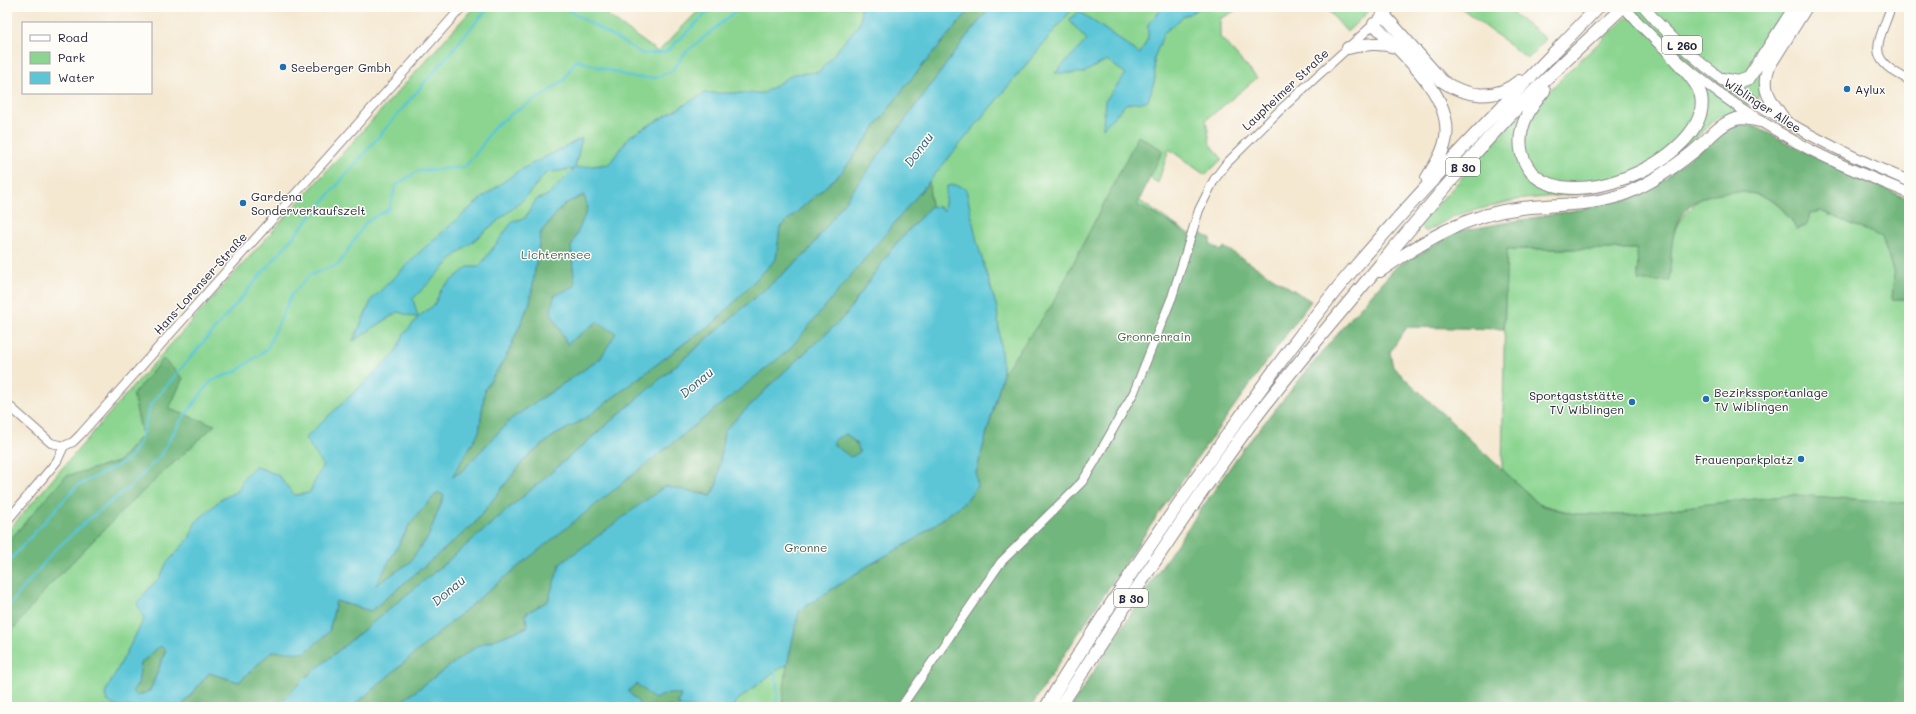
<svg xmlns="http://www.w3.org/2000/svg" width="1916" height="714" viewBox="0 0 1916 714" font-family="Mali,sans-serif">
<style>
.green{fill:#8cd591;stroke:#577c66}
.forest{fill:#71b67b;stroke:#4a6c5b}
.water{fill:#5cc6d7;stroke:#3f7489;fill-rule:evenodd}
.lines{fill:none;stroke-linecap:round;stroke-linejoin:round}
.stream{stroke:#5cc6d7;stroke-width:2.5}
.minor-casing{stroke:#8b8586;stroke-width:10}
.major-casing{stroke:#8b8586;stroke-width:12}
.highway-casing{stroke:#8b8586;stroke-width:14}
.minor{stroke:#fff;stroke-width:8}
.major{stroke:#fff;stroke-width:10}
.highway{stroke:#fff;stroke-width:12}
.poi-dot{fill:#1f6fb2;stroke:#fdfcf7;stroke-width:1.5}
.labels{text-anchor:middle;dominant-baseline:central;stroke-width:3;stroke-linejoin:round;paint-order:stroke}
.shield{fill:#fdfcf7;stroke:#646373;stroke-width:1}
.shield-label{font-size:11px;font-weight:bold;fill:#22223b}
.poi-label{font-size:12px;fill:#22223b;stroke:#fdfcf7;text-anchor:start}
.street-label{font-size:12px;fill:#22223b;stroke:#fdfcf7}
.park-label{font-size:12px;fill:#476159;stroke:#fdfcf7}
.water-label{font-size:13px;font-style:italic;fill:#365b72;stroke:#fdfcf7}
</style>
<rect width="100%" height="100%" fill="#fdfcf7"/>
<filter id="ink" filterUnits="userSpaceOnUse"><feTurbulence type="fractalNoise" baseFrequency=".025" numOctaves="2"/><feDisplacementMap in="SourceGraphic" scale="8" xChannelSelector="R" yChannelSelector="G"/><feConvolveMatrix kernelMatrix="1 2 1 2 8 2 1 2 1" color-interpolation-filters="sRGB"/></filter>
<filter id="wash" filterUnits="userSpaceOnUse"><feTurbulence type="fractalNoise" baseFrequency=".012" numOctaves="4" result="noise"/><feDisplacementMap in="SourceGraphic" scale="16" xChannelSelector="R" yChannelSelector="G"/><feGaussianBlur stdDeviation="0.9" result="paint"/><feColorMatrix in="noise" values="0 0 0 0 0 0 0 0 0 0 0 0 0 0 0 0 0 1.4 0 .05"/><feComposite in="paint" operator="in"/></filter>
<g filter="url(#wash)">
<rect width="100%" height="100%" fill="#f4e8d1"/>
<path class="green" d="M 474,7 L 596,7 L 658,52 L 702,7 L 1242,7 L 1220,19 L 1220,37 L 1257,78 L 1206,120 L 1210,143 L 1222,159 L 1205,175 L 1169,149 L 1158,183 L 1141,173 L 1129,194 L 1183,230 L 1107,422 L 893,707 L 7,707 L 7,532 L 129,391 Z
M 1325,7 L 1373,7 L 1347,32 Z
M 1460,7 L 1505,7 L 1546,39 L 1528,59 Z
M 1638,7 L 1789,7 L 1761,52 L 1759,96 L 1738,111 L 1717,118 L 1693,141 L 1646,175 L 1593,192 L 1516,200 L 1456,215 L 1426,232 L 1419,225 L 1518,116 L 1534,106 L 1576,64 Z
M 1733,191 C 1767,194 1779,201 1797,229 L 1806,226 L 1810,213 L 1821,211 L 1882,237 L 1894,274 L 1892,299 L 1909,299 L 1909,503 L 1795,495 L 1708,504 L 1629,515 L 1575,514 L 1539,504 L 1502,469 L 1506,249 L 1637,249 L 1669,281 C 1673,252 1667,228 1691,207 C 1697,201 1704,196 1712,194 C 1719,192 1726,192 1733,191 Z"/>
<path class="forest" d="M 972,7 L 991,7 L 967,36 L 806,254 L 443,565 L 305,678 L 276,707 L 181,707 L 209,673 L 239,682 L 272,651 L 305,652 L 329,632 L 336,601 L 371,611 L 473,525 L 525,459 L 552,437 L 586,418 L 694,336 L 715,322 L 776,259 L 780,227 L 842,172 L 906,85 Z
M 1743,124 L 1756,127 L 1832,165 L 1909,199 L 1909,299 L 1892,299 L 1894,274 L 1882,237 L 1821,211 L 1810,213 L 1806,226 L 1797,229 C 1790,218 1784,208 1773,201 C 1745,185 1691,188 1677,223 C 1670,241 1671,262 1670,281 L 1638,281 L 1637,249 L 1507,249 L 1504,329 L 1407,327 L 1390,352 L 1393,367 L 1540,505 L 1575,514 L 1629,515 L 1708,504 L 1795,495 L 1909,503 L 1909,707 L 1071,707 L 1163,564 L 1242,450 L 1346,323 L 1396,267 L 1459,231 L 1582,209 L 1654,187 L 1719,133 L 1734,126 Z
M 1138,136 L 1163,150 L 1137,205 L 1197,238 L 1199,232 L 1211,239 L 1210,244 L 1221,251 L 1224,247 L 1311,301 C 1213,433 1119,568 1031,707 L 782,707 L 787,665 L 799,611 L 869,565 L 914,540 L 965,502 L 977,486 L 976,473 L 1003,373 L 1052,305 Z
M 929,182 L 931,206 L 894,246 L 844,317 L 785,371 L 724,431 L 717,484 L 711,496 L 703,493 L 560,564 L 548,601 L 525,614 L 528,627 L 477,646 L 394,707 L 352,707 L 495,585 L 909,205 Z
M 584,195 L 588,208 L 571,247 L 575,286 L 554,296 L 617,333 L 600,359 L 511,419 L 461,472 L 451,478 L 479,432 L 485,389 L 507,355 L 530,302 L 541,232 L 564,204 Z
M 163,359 L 183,378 L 169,409 L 215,425 L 127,506 L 47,588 L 7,637 L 7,543 L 66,476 L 118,462 L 142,435 L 133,394 Z
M 846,434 L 851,438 L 859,448 L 860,452 L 851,458 L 834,445 L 834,440 Z
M 438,492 L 444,495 L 428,537 L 409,563 L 375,586 L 411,522 Z
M 160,646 L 166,649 L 150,691 L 137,696 L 132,691 L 138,684 L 141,663 Z
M 637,684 L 654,698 L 670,693 L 681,695 L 678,702 L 680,707 L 640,707 L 640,704 L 628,691 Z"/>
<path class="water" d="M 861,7 L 972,7 L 906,85 L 842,172 L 780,227 L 776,259 L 715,322 L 694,336 L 586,418 L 552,437 L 525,459 L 473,525 L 371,611 L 336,601 L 329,632 L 305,653 L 272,651 L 239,682 L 209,673 L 181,707 L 117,707 L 107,701 L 105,693 L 144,619 L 137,603 L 152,585 L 161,576 L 166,564 L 190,537 L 195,523 L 221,499 L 238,491 L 244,477 L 255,466 L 278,475 L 294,495 L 309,493 L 323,465 L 305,438 L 394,355 L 404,334 L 418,318 L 398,312 L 353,341 L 372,299 L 422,250 L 483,197 L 518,171 L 582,138 L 575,168 L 609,164 L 630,136 L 705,93 L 764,93 L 793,74 L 819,72 L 860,23 ZM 574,169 L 548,195 L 536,200 L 525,218 L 513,221 L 479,267 L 468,267 L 442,288 L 434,305 L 418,317 L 413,299 L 455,256 L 523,200 L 546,173 ZM 584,195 L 588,208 L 571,247 L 575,286 L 554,296 L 551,312 L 567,344 L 597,322 L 616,333 L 600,359 L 511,419 L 461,472 L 452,477 L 479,432 L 485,389 L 507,355 L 530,302 L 541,232 L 564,204 ZM 438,492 L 444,496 L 428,537 L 409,563 L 376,585 L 411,522 ZM 160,646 L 166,650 L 150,691 L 137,696 L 132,691 L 138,684 L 141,663 Z
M 991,7 L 1074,7 L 789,350 L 495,585 L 352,707 L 276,707 L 305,678 L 443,565 L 806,254 L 967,36 Z
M 1157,7 L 1202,7 L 1183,17 L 1164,33 L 1154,58 L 1155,79 L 1148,101 L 1126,104 L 1103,128 L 1105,101 L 1126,74 L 1107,60 L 1083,73 L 1055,73 L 1087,40 L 1069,20 L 1079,11 L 1140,54 L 1148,38 L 1148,24 L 1160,11 Z
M 956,185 L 966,189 L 977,242 L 997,308 L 1003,373 L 976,473 L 977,486 L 965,502 L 914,540 L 869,565 L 799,611 L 787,665 L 775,671 L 737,701 L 732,707 L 680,707 L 678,702 L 681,695 L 669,693 L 654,699 L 637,684 L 628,691 L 640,704 L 640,707 L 394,707 L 477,646 L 528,627 L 525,614 L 548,601 L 560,564 L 665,486 L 711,496 L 717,484 L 724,431 L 785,371 L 844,317 L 894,246 L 931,206 L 939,207 L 944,211 L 947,186 ZM 846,434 C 852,438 859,445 860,452 L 851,457 L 834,445 L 834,440 Z"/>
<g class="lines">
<path class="stream" d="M 563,7 L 643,54 L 666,52 L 713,7
M 7,563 L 77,486 L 128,460 L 139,443 L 151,404 L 489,7
M 7,608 L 54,551 L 89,519 L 129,488 L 160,456 L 180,422 L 211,381 L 237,371 L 267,349 L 292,294 L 310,275 L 339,264 L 366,222 L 389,209 L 396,185 L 418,171 L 465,167 L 481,147 L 493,128 L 514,112 L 545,94 L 564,80 L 576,60 L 631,77 L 655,78 L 672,71 L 685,53 L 741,7
M 775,671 L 778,694 L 776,707"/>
</g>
</g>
<g filter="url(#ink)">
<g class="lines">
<g class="minor-casing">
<path id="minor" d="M 1891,7 C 1877,47 1865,58 1909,80
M 7,404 L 51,443 L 64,446
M 7,521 L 57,461 L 64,446 L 73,442 L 80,435 L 462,7
M 901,707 L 1001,562 L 1082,482 L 1094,463 L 1134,392 L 1172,297 L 1199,210 L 1214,180 L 1226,164 L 1279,111 L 1374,24"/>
</g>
<g class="major-casing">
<path id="major" d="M 1624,7 C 1669,59 1728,103 1787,137 C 1826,160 1868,176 1909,193
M 1644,7 C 1711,87 1814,142 1909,181
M 1378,20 L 1391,7"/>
</g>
<g class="highway-casing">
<path id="highway" d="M 1383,14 L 1442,81 C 1466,97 1496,101 1519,81
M 1374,24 C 1400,52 1452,94 1446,137 C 1444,152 1435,165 1427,178
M 1348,48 C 1365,44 1379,42 1396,47
M 1722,79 L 1738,82 L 1749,78 L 1795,7
M 1544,91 C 1528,109 1516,131 1522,154 C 1543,232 1714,160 1701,96 C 1697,80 1679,65 1669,52
M 1784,120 C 1771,99 1760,92 1769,66 L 1806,7
M 1380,271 C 1425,240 1467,214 1522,208 C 1557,204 1594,206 1627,193 C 1651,183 1673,168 1693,152 C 1707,141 1719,124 1736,119 C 1744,117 1752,119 1760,121
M 1046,707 C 1102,615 1162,526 1225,438 C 1267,380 1309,321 1356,266 C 1433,176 1516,92 1598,7
M 1060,707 C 1123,609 1186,511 1255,418 C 1291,370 1331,324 1369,278 C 1420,217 1469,157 1524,101 C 1556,69 1590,38 1623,7"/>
</g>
<use href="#minor" class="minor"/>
<use href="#major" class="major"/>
<use href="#highway" class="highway"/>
</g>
</g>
<g class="poi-dot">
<circle cx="283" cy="67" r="4"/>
<circle cx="1847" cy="89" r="4"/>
<circle cx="243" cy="203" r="4"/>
<circle cx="1706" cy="399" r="4"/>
<circle cx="1632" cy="402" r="4"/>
<circle cx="1801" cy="459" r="4"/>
</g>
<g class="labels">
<g class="shield">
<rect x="1662" y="36" width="40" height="18" rx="3"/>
<rect x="1446" y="158" width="34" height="18" rx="3"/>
<rect x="1114" y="589" width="34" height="18" rx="3"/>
</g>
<g class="shield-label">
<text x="1682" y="45">L 260</text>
<text x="1463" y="167">B 30</text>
<text x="1131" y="598">B 30</text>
</g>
<g class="poi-label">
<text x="291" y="67">Seeberger Gmbh</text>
<text x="1855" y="89">Aylux</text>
<text x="251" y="196">Gardena<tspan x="251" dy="14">Sonderverkaufszelt</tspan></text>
<text x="1714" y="392">Bezirkssportanlage<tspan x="1714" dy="14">TV Wiblingen</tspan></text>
<text x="1624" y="395" text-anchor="end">Sportgaststätte<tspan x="1624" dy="14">TV Wiblingen</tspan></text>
<text x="1793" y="459" text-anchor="end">Frauenparkplatz</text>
</g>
<g class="street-label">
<text transform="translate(1285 89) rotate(-43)">Laupheimer Straße</text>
<text transform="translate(1763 105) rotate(33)">Wiblinger Allee</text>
<text transform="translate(200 283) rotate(-48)">Hans-Lorenser-Straße</text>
</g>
<g class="park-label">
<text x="556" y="254">Lichternsee</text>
<text x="1154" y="336">Gronnenrain</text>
<text x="806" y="547">Gronne</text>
</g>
<g class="water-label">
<text transform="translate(918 149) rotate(-53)">Donau</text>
<text transform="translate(696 382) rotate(-40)">Donau</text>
<text transform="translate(448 590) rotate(-40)">Donau</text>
</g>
</g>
<rect width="1916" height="714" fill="none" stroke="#fdfcf7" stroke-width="24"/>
<rect x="22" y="22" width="130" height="72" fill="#fdfcf7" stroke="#a5a5ac"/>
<rect x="30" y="35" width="20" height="6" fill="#ffffff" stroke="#a5a5ac"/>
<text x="58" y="42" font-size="12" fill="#22223b">Road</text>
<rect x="30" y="52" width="20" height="12" fill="#8cd591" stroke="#a5a5ac"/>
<text x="58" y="62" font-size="12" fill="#22223b">Park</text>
<rect x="30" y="72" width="20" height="12" fill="#5cc6d7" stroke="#a5a5ac"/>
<text x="58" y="82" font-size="12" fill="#22223b">Water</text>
</svg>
